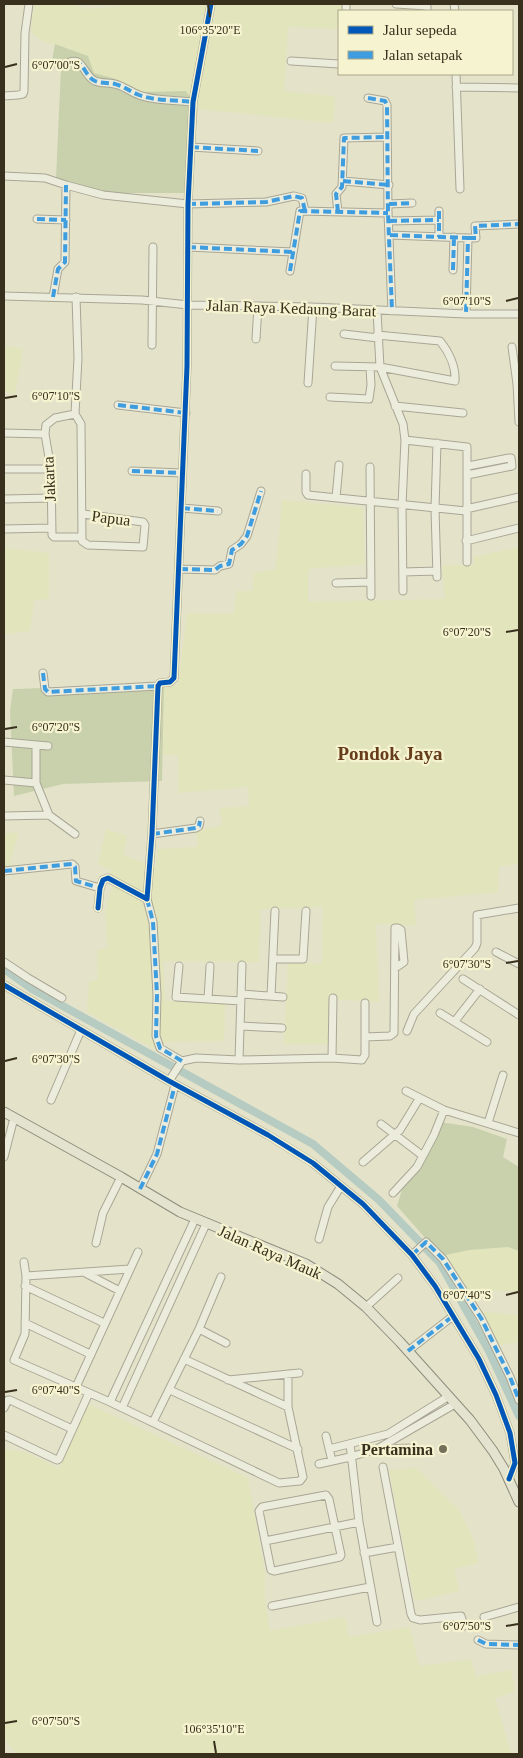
<svg xmlns="http://www.w3.org/2000/svg" width="523" height="1758" viewBox="0 0 523 1758" font-family="'Times New Roman',serif">
<style>
.farmland{fill:#e2e4bb}
.cemetery{fill:#c8d1ac}
.lines{fill:none;stroke-linecap:round;stroke-linejoin:round}
.canal{stroke:#b6cbc2;stroke-width:8}
.minor-casing{stroke:#a9a694;stroke-width:9}
.major-casing{stroke:#8e8c7b;stroke-width:11}
.minor{stroke:#ececdd;stroke-width:7}
.major{stroke:#e4e3cf;stroke-width:9}
.quiet{stroke:#3e9ddf;stroke-width:4;stroke-dasharray:8 4;stroke-linecap:butt}
.cycleway-casing{stroke:#f6f4d0;stroke-width:8}
.cycleway{stroke:#0057b8;stroke-width:5}
.ticks{fill:none;stroke:#38301d;stroke-width:2}
.poi-dot{fill:#746f5a;stroke:#f6f4d0;stroke-width:2}
.labels{text-anchor:middle;dominant-baseline:central;stroke-width:4.5;stroke-linejoin:round;paint-order:stroke}
.street-label{font-size:16px;fill:#38301d;stroke:#f6f4d0}
.poi-label{font-size:16px;font-weight:bold;fill:#38301d;stroke:#f6f4d0;text-anchor:end}
.quarter-label{font-size:19px;font-weight:bold;fill:#663c1b;stroke:#f6f4d0}
.ticks-label{font-size:12px;text-anchor:middle;fill:#38301d;stroke:#f6f4d0;stroke-width:4.5;stroke-linejoin:round;paint-order:stroke}
</style>
<rect width="100%" height="100%" fill="#e4e3ca"/>
<path class="farmland" d="M 35,4 L 72,4 L 86,9 L 123,6 L 124,4 L 343,4 L 343,11 L 339,11 L 339,29 L 288,27 L 284,91 L 335,96 L 333,123 L 198,109 L 186,91 L 139,92 L 116,79 L 94,73 L 69,48 L 42,41 L 31,32 L 32,18 Z
M 4,346 L 23,349 L 15,395 L 4,391 Z
M 282,500 L 363,508 L 364,564 L 308,569 L 308,602 L 445,599 L 442,565 L 474,565 L 474,557 L 519,547 L 519,864 L 499,866 L 498,892 L 414,900 L 416,925 L 376,924 L 379,1002 L 330,999 L 328,1044 L 284,1044 L 288,962 L 322,964 L 323,907 L 260,909 L 259,962 L 163,961 L 165,1001 L 225,1004 L 224,1041 L 165,1042 L 160,1052 L 87,1012 L 89,981 L 98,980 L 97,950 L 108,948 L 105,912 L 113,882 L 107,880 L 111,870 L 98,864 L 106,829 L 127,836 L 123,855 L 156,867 L 157,849 L 198,847 L 196,830 L 222,826 L 220,808 L 249,806 L 248,787 L 178,793 L 178,755 L 163,755 L 164,684 L 178,686 L 187,613 L 234,614 L 237,591 L 253,591 L 253,573 L 276,569 Z
M 4,548 L 49,553 L 49,599 L 34,600 L 30,631 L 4,634 Z
M 4,833 L 19,833 L 11,858 L 10,869 L 4,869 Z
M 508,1247 L 519,1251 L 519,1283 L 517,1292 L 462,1289 L 441,1256 L 469,1250 Z
M 473,1311 L 519,1315 L 519,1342 L 491,1346 Z
M 88,1404 L 248,1478 L 265,1574 L 265,1600 L 270,1631 L 345,1617 L 349,1637 L 410,1627 L 419,1666 L 471,1659 L 476,1677 L 511,1670 L 515,1691 L 495,1698 L 511,1754 L 18,1754 L 4,1739 L 4,1449 L 28,1453 L 59,1469 Z
M 416,1468 L 459,1510 L 473,1538 L 478,1563 L 454,1569 L 459,1591 L 415,1601 L 389,1470 Z"/>
<path class="cemetery" d="M 55,44 L 88,56 L 94,73 L 116,79 L 139,92 L 186,91 L 198,109 L 195,136 L 188,141 L 188,193 L 101,193 L 56,178 L 61,69 L 51,67 Z
M 164,684 L 162,781 L 63,784 L 14,796 L 10,711 L 13,689 Z
M 440,1122 L 473,1127 L 507,1139 L 503,1157 L 519,1167 L 519,1251 L 508,1247 L 469,1250 L 441,1256 L 397,1206 L 404,1183 Z"/>
<g class="lines">
<path class="canal" d="M 4,969 L 32,989 L 313,1144 L 379,1200 L 440,1263 L 489,1351 L 519,1416"/>
<g class="minor-casing">
<path id="minor" d="M 396,4 L 427,6 L 427,11
M 454,4 L 455,11
M 346,11 L 346,4
M 291,61 L 339,64
M 63,66 C 83,51 82,75 95,81 C 102,84 111,82 118,85 C 125,87 131,92 139,95 C 155,101 175,100 193,102
M 456,74 L 460,189
M 456,87 L 519,88
M 4,96 L 18,95 L 23,94 L 24,91 L 25,33 L 29,4
M 368,98 L 385,101 L 387,105 L 388,213 L 392,311
M 191,147 L 258,151
M 4,176 L 45,178 L 66,185 L 103,195 L 188,204 L 266,202 L 294,196 L 302,198 L 305,211
M 343,181 L 389,185
M 389,204 L 412,203
M 439,211 L 439,237
M 338,212 L 336,194 L 342,187 L 344,138 L 387,137
M 37,219 L 66,220
M 389,221 L 439,220
M 390,235 L 468,238 L 466,314
M 468,238 L 476,238 L 475,226 L 519,224
M 188,247 L 293,252
M 453,270 L 454,237
M 290,271 L 300,211 L 388,213
M 4,296 L 142,300 L 188,305 L 313,307 L 466,314 L 519,314
M 53,297 L 58,269 L 65,262 L 66,185
M 76,297 L 78,358 L 75,414 L 81,424 L 82,541 L 88,545 L 143,547 L 145,525 L 143,522 L 83,514
M 377,311 L 380,367 L 403,424 L 405,440 L 402,505 L 403,591
M 344,334 L 378,338
M 256,339 L 258,306
M 152,345 L 153,247
M 512,347 L 517,384 L 519,422
M 335,366 L 380,367 L 455,381 C 456,367 449,352 440,341 L 377,335
M 308,383 L 313,307
M 330,397 L 369,399 L 371,385 L 370,367
M 118,405 L 186,413
M 395,406 L 463,413
M 75,414 L 55,418 L 46,425 L 45,434 L 51,469 L 52,535 L 54,537 L 81,537
M 4,433 L 45,434
M 405,440 L 467,447 L 467,562
M 437,443 L 435,509 L 437,577
M 370,467 L 371,596
M 4,469 L 51,469
M 132,471 L 182,473
M 306,474 L 306,492 L 308,495 L 466,511
M 467,475 L 512,466 L 511,458 L 509,458 L 468,466
M 336,498 L 339,465
M 4,499 L 51,498
M 182,508 L 218,511
M 466,509 L 519,497
M 4,529 L 51,528
M 466,541 L 519,528
M 180,569 L 215,570 L 220,566 L 229,564 L 232,550 L 241,544 L 247,536 L 261,491
M 403,572 L 437,571
M 336,583 L 371,582
M 43,673 L 45,689 L 48,692 L 158,686
M 4,742 L 48,746
M 36,745 L 36,783 L 49,815 L 75,834
M 4,780 L 36,783
M 4,816 L 49,815
M 152,834 L 196,828 L 199,826 L 200,821
M 4,871 L 72,864 L 75,867 L 76,881 L 100,888
M 147,899 L 153,922 L 157,995 L 156,1036 L 160,1048 L 182,1061
M 98,908 L 100,888 L 103,880 L 108,878 L 147,899 L 152,834 L 158,686 L 160,683 L 170,682 L 174,678 L 187,366 L 188,204 L 193,102 L 211,4
M 496,952 L 519,964
M 273,959 L 303,959 L 306,911
M 4,962 L 28,978 L 62,998
M 179,966 L 176,997 L 241,1001
M 463,979 L 519,1015
M 4,985 L 169,1081 L 268,1135 L 313,1163 L 363,1204 L 412,1255 L 435,1286 L 479,1359 L 496,1395 L 510,1433 L 515,1463 L 509,1479
M 241,994 L 283,997
M 271,996 L 275,911
M 208,999 L 210,966
M 365,1003 L 365,1037
M 440,1013 L 487,1042
M 455,1021 L 480,989
M 240,1026 L 282,1028
M 407,1031 L 414,1014 L 475,948 L 477,943 L 477,915 L 519,908
M 332,1058 L 333,998
M 239,1060 L 242,965
M 169,1081 L 182,1061 L 196,1058 L 239,1060 L 332,1058 L 362,1060 L 365,1055 L 365,1037 L 390,1036 L 394,1033 L 395,931 L 395,928 L 398,928 L 401,930 L 404,962 L 395,968
M 406,1091 L 444,1110 L 519,1133
M 51,1100 L 81,1030
M 488,1123 L 503,1075
M 381,1124 L 423,1156
M 4,1157 L 14,1118
M 363,1162 L 400,1130 L 419,1099
M 140,1189 L 157,1154 L 175,1085
M 393,1193 L 417,1167 L 434,1135 L 444,1110
M 319,1239 L 328,1207 L 341,1186
M 96,1243 L 103,1213 L 121,1177
M 412,1255 L 426,1242 L 443,1259 L 481,1318 L 510,1377 L 519,1400
M 24,1262 L 26,1276 L 25,1334 L 14,1360 L 110,1402 L 279,1483 L 300,1481 L 303,1477 L 288,1407 L 288,1374
M 87,1274 L 120,1291
M 26,1276 L 130,1269
M 25,1286 L 104,1323
M 366,1307 L 398,1278
M 25,1323 L 90,1354
M 199,1329 L 226,1343
M 408,1351 L 453,1316
M 184,1359 L 288,1407
M 228,1380 L 299,1373
M 76,1387 L 138,1252
M 170,1390 L 298,1449
M 110,1402 L 195,1219
M 4,1408 L 8,1400 L 10,1400 L 72,1429
M 122,1408 L 206,1224
M 153,1422 L 199,1329 L 221,1277
M 4,1435 L 57,1460 L 59,1459 L 89,1393
M 326,1436 L 332,1461
M 350,1444 L 359,1522 L 377,1622
M 329,1449 L 388,1434 L 449,1396
M 380,1449 L 413,1448
M 319,1464 L 350,1457 L 377,1449 L 455,1404
M 383,1467 L 411,1614 L 413,1618 L 420,1620 L 461,1616 L 464,1626
M 326,1495 L 329,1499 L 341,1555 L 340,1557 L 274,1571 L 271,1570 L 259,1511 L 262,1507 Z
M 265,1541 L 359,1522
M 364,1553 L 398,1547
M 272,1606 L 370,1587
M 484,1617 L 519,1607
M 478,1640 L 486,1644 L 519,1645"/>
</g>
<g class="major-casing">
<path id="major" d="M 4,1112 L 121,1177 L 180,1212 L 306,1264 L 338,1284 L 366,1307 L 400,1342 L 470,1420 L 493,1451 L 504,1469 L 519,1502"/>
</g>
<use href="#minor" class="minor"/>
<use href="#major" class="major"/>
<path class="quiet" d="M 63,66 C 83,51 82,75 95,81 C 102,84 111,82 118,85 C 125,87 131,92 139,95 C 155,101 175,100 193,102
M 368,98 L 385,101 L 387,105 L 388,213 L 392,311
M 191,147 L 258,151
M 343,181 L 389,185
M 188,204 L 266,202 L 294,196 L 302,198 L 305,211
M 389,204 L 412,203
M 439,211 L 439,237
M 338,212 L 336,194 L 342,187 L 344,138 L 387,137
M 37,219 L 66,220
M 389,221 L 439,220
M 390,235 L 468,238 L 466,314
M 468,238 L 476,238 L 475,226 L 519,224
M 188,247 L 293,252
M 453,270 L 454,237
M 290,271 L 300,211 L 388,213
M 53,297 L 58,269 L 65,262 L 66,185
M 118,405 L 186,413
M 132,471 L 182,473
M 182,508 L 218,511
M 180,569 L 215,570 L 220,566 L 229,564 L 232,550 L 241,544 L 247,536 L 261,491
M 43,673 L 45,689 L 48,692 L 158,686
M 152,834 L 196,828 L 199,826 L 200,821
M 4,871 L 72,864 L 75,867 L 76,881 L 100,888
M 147,899 L 153,922 L 157,995 L 156,1036 L 160,1048 L 182,1061
M 140,1189 L 157,1154 L 175,1085
M 412,1255 L 426,1242 L 443,1259 L 481,1318 L 510,1377 L 519,1400
M 408,1351 L 453,1316
M 478,1640 L 486,1644 L 519,1645"/>
<g class="cycleway-casing">
<path id="cycleway" d="M 98,908 L 100,888 L 103,880 L 108,878 L 147,899 L 152,834 L 158,686 L 160,683 L 170,682 L 174,678 L 187,366 L 188,204 L 193,102 L 211,4
M 4,985 L 169,1081 L 268,1135 L 313,1163 L 363,1204 L 412,1255 L 435,1286 L 479,1359 L 496,1395 L 510,1433 L 515,1463 L 509,1479"/>
</g>
<use href="#cycleway" class="cycleway"/>
</g>
<path class="ticks" d="M 208,5 L 210,17M 5,67 L 17,64M 506,301 L 518,298M 5,398 L 17,396M 506,632 L 518,630M 5,729 L 17,727M 506,963 L 518,961M 5,1061 L 17,1058M 506,1295 L 518,1292M 5,1392 L 17,1390M 506,1626 L 518,1624M 5,1723 L 17,1721M 214,1741 L 216,1753"/>
<circle class="poi-dot" cx="443" cy="1449" r="5"/>
<g class="labels">
<g class="street-label">
<text transform="translate(291 308) rotate(2)">Jalan Raya Kedaung Barat</text>
<text transform="translate(49 479) rotate(-93)">Jakarta</text>
<text transform="translate(111 518) rotate(7)">Papua</text>
<text transform="translate(270 1252) rotate(24)">Jalan Raya Mauk</text>
</g>
<g class="poi-label">
<text x="433" y="1449">Pertamina</text>
</g>
<g class="quarter-label">
<text x="390" y="753">Pondok Jaya</text>
</g>
</g>
<g class="ticks-label">
<text x="210" y="34">106°35'20"E</text>
<text x="56" y="69">6°07'00"S</text>
<text x="467" y="305">6°07'10"S</text>
<text x="56" y="400">6°07'10"S</text>
<text x="467" y="636">6°07'20"S</text>
<text x="56" y="731">6°07'20"S</text>
<text x="467" y="968">6°07'30"S</text>
<text x="56" y="1063">6°07'30"S</text>
<text x="467" y="1299">6°07'40"S</text>
<text x="56" y="1394">6°07'40"S</text>
<text x="467" y="1630">6°07'50"S</text>
<text x="56" y="1725">6°07'50"S</text>
<text x="214" y="1733">106°35'10"E</text>
</g>
<rect width="523" height="1758" fill="none" stroke="#38301d" stroke-width="10"/>
<rect x="338" y="10" width="175" height="65" fill="#f6f4d0" stroke="#aaa688"/>
<rect x="348" y="26" width="25" height="8" fill="#0057b8" stroke="#aaa688"/>
<text x="383" y="35" font-size="15" fill="#38301d">Jalur sepeda</text>
<rect x="348" y="51" width="25" height="8" fill="#3e9ddf" stroke="#aaa688"/>
<text x="383" y="60" font-size="15" fill="#38301d">Jalan setapak</text>
</svg>
